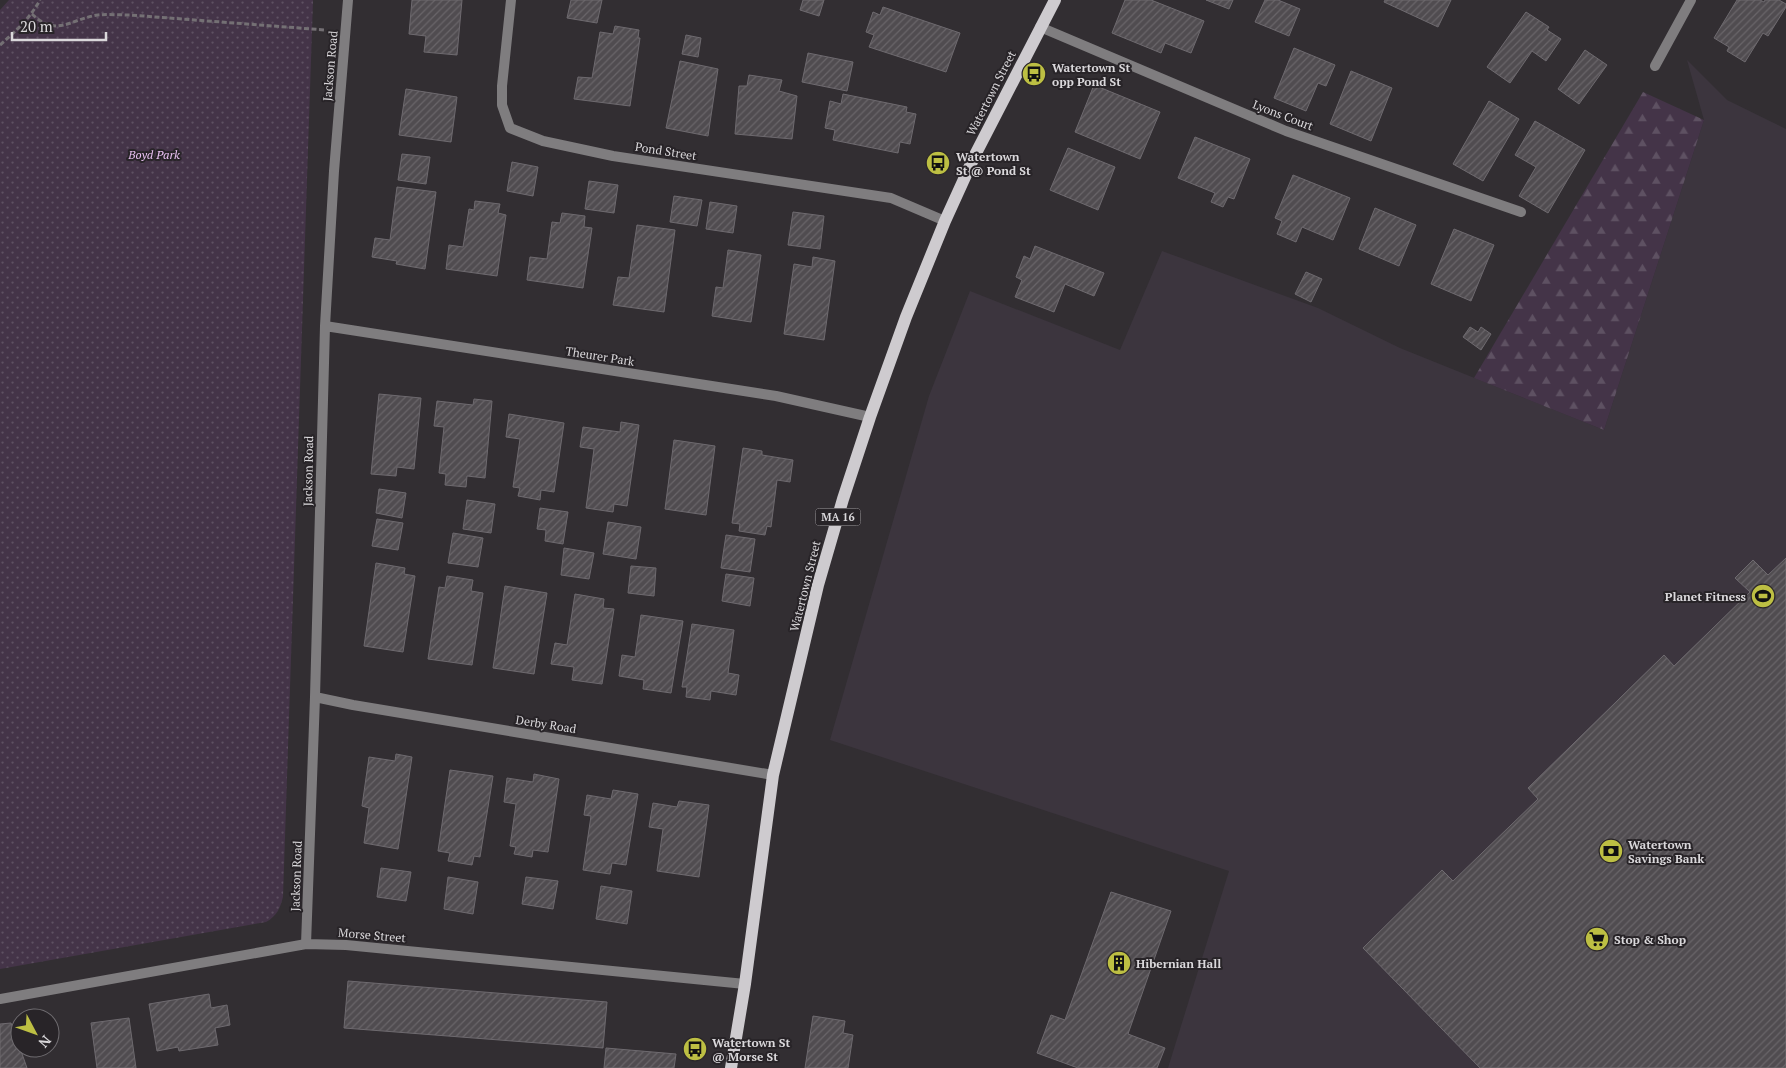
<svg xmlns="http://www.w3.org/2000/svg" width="1786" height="1068" viewBox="0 0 1786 1068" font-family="'PT Serif',serif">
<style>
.built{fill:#3c353e}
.forest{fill:url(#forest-firs)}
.park{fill:url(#park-dots)}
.building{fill:url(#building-hatch);stroke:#6e6a6f}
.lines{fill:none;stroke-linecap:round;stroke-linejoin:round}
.path{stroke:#747074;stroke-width:3;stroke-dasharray:5 2.5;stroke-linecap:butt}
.service{stroke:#7f7d7f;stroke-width:10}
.minor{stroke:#7f7d7f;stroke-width:10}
.primary{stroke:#cecbcf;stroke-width:12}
.labels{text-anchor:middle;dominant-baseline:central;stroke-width:4;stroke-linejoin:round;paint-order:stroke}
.shield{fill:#282428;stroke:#a5a2a5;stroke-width:1}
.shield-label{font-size:11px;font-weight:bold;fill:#dad8db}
.street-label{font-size:12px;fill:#dad8db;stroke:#282428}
.poi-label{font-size:12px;font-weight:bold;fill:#dad8db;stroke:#282428;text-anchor:start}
.park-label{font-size:12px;font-style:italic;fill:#e9c1f2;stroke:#282428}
</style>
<defs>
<pattern id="forest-firs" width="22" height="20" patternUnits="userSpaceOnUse" patternTransform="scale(1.25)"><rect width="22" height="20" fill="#443448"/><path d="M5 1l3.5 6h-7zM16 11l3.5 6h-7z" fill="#5e5162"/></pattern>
<pattern id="park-dots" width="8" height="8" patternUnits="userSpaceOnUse" patternTransform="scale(1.25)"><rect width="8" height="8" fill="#443448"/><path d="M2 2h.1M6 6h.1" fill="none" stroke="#5e5162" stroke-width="1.8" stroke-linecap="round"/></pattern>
<pattern id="building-hatch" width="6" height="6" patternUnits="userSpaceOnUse" patternTransform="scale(1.25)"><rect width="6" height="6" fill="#504c50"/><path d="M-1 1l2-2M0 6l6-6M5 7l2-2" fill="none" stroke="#696569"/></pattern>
</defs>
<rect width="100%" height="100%" fill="#322e32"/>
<path class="built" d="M 1687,60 L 1727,100 L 1786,129 L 1786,1068 L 1168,1068 L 1229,871 L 830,740 L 929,396 L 970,291 L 1120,350 L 1162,251 L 1318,308 L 1400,348 L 1604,430 L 1704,120 Z"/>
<path class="forest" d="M 1643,92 L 1704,120 L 1604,430 L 1474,378 Z"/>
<path class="park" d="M 9,0 L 313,0 L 283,897 C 280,908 277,916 266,922 L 0,969 L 0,10 Z"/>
<path class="building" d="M 412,0 L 462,0 L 457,55 L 424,52 L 426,36 L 409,34 Z
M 571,0 L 602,0 L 597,23 L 567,18 Z
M 803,0 L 824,0 L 819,16 L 800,10 Z
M 1125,0 L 1151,0 L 1204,21 L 1191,53 L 1165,43 L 1161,53 L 1112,33 Z
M 1206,0 L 1233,0 L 1229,9 Z
M 1265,0 L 1278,0 L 1300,9 L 1289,36 L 1255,22 Z
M 1385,0 L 1451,0 L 1438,27 L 1384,2 Z
M 1737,0 L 1760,0 L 1764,2 L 1765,0 L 1779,0 L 1786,4 L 1786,7 L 1768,36 L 1763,33 L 1745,62 L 1727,51 L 1729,47 L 1714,38 Z
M 883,7 L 960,33 L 946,72 L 869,47 L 874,35 L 866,32 L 873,12 L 880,15 Z
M 1526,12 L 1549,27 L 1547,30 L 1561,39 L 1546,61 L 1532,51 L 1510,83 L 1487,67 Z
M 615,26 L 639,30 L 638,38 L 640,38 L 630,106 L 574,99 L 578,77 L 592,78 L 600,32 L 613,34 Z
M 686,35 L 701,38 L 698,57 L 682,54 Z
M 1294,48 L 1335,65 L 1326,86 L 1318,83 L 1306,111 L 1274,98 Z
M 1585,50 L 1607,65 L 1579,104 L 1558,89 Z
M 808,53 L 853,62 L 847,91 L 802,82 Z
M 680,61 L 718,69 L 708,136 L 666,128 Z
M 1351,71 L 1392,88 L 1371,141 L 1330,124 Z
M 749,75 L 782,80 L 779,91 L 797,96 L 792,139 L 735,134 L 739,86 L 747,86 Z
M 1094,85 L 1160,112 L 1140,159 L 1075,132 Z
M 406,89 L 457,97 L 451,142 L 399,135 Z
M 843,94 L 907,107 L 906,112 L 916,114 L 910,144 L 900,142 L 898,153 L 833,140 L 835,130 L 825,128 L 830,101 L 841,104 Z
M 1489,101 L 1519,119 L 1483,181 L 1453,164 Z
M 1535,121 L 1585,150 L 1548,213 L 1519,196 L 1536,167 L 1515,155 Z
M 1195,137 L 1250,159 L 1234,199 L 1228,197 L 1223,207 L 1211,202 L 1215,193 L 1178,178 Z
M 1068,148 L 1115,167 L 1098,210 L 1050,190 Z
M 402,154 L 430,157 L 426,184 L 398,180 Z
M 512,162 L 538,167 L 533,196 L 507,191 Z
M 1293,175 L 1350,198 L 1333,240 L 1302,227 L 1296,242 L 1277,234 L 1282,221 L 1275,218 Z
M 589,181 L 618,185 L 614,213 L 585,209 Z
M 397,187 L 436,192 L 425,269 L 396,264 L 397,261 L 372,257 L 375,238 L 390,240 Z
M 674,196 L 702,200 L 697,226 L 670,222 Z
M 475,201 L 500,204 L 498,213 L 506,215 L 497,276 L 446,269 L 449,245 L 463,247 L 469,209 L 474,210 Z
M 710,202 L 737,206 L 733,233 L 706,229 Z
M 1375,208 L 1416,225 L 1399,266 L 1359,249 Z
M 793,212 L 824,216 L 820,249 L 788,245 Z
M 562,213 L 585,216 L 584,227 L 592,228 L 583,288 L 527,280 L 530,257 L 547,259 L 552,222 L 560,223 Z
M 637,225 L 675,230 L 664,312 L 613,305 L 618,277 L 629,278 Z
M 1454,229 L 1494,245 L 1471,301 L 1431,284 Z
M 1035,246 L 1104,273 L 1094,296 L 1065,284 L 1054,312 L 1015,297 L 1022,280 L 1016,277 L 1024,256 L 1030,259 Z
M 728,250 L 761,255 L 751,322 L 712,316 L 716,287 L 723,288 Z
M 813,257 L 835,261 L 824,340 L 784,334 L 794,264 L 812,267 Z
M 1306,272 L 1322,279 L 1311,302 L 1295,294 Z
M 1470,327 L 1478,332 L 1481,327 L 1491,334 L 1481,350 L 1463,337 Z
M 379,394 L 421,398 L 414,469 L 397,467 L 396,476 L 371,474 Z
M 474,399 L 492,401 L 485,478 L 467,476 L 466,487 L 445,485 L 446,474 L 439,473 L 444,427 L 434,426 L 437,401 L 473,405 Z
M 509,414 L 564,423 L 554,492 L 541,490 L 540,500 L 518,496 L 520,488 L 513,487 L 520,439 L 506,437 Z
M 621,422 L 639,425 L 627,506 L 614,504 L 613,512 L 586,508 L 594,449 L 580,447 L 583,427 L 620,432 Z
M 674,440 L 715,446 L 706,515 L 665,509 Z
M 743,448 L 762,451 L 762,455 L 793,460 L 790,482 L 777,480 L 771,527 L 767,526 L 765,535 L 739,531 L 740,524 L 732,523 Z
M 379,489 L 406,493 L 402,518 L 376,513 Z
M 467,500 L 495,504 L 491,533 L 463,529 Z
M 540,508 L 568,512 L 563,544 L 545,541 L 546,530 L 537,529 Z
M 377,519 L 403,523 L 398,550 L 372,546 Z
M 608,522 L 641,527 L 636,559 L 603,554 Z
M 453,533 L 483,538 L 478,567 L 448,563 Z
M 726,535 L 755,539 L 750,572 L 721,568 Z
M 564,548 L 594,553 L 589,579 L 561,575 Z
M 1786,558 L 1786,1068 L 1480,1068 L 1363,948 L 1442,870 L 1453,881 L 1538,799 L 1528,788 L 1664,655 L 1674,666 L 1750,592 L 1735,578 L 1753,560 L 1768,575 Z
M 376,563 L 405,568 L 404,574 L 415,576 L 403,652 L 364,646 Z
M 631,566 L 656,568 L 654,596 L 628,593 Z
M 726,574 L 754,578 L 750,606 L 722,601 Z
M 447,576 L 473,580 L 471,591 L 483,593 L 472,665 L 428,659 L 439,587 L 445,588 Z
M 505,586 L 547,593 L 534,674 L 493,668 Z
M 575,594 L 604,599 L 603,608 L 614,609 L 602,684 L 572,680 L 574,667 L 551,664 L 555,643 L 567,645 Z
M 641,615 L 683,621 L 671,693 L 643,689 L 644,680 L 619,676 L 622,655 L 635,657 Z
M 692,624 L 734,630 L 728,673 L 739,675 L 736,695 L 711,691 L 710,700 L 686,697 L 687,687 L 682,687 Z
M 396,754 L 412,757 L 398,849 L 364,843 L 369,808 L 362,806 L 369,757 L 395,761 Z
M 450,770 L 493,776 L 480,857 L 474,856 L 472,865 L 448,861 L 450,853 L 438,851 Z
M 534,774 L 559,779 L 548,852 L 533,850 L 532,857 L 514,854 L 516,847 L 510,846 L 516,804 L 504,802 L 507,778 L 533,782 Z
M 613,790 L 638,794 L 626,865 L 612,863 L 610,874 L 583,870 L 591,816 L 584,815 L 587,795 L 611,799 Z
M 679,801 L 709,805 L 699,877 L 657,871 L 663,829 L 649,827 L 653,803 L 677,807 Z
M 381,868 L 411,872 L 406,901 L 377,897 Z
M 448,877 L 478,882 L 473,914 L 444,909 Z
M 526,877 L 558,881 L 553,909 L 522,904 Z
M 601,886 L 632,891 L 627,924 L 596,919 Z
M 1111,892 L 1171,911 L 1128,1034 L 1165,1048 L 1157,1068 L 1078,1068 L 1037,1053 L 1051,1015 L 1065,1020 Z
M 348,981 L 607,1002 L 603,1048 L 344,1028 Z
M 209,994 L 211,1008 L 227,1005 L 230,1025 L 215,1028 L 218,1045 L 179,1051 L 178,1047 L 157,1051 L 149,1004 Z
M 813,1016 L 845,1021 L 843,1033 L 853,1035 L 848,1068 L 805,1068 Z
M 129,1018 L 136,1068 L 97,1068 L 91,1023 Z
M 11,1023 L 20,1048 L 27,1068 L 0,1068 L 0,1024 Z
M 606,1048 L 676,1054 L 674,1068 L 604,1068 Z"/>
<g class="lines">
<path class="path" d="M 32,14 C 57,38 70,19 98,15 C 108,14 120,15 130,15 L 325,30
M 0,45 C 16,31 30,18 40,0"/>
<path class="service" d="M 1655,66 L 1691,0"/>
<path class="minor" d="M 511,0 L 502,86 L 502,105 L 510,128 L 543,141 L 613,156 L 891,198 L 945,221
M 1040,27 L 1286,131 L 1521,212
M 325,326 L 776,396 L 870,417
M 315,697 L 353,705 L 773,775
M 306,944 L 315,697 L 325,326 L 334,171 L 348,0
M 0,999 L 306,944 L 346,945 L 745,984"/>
<path class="primary" d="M 731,1068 L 745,984 L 773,775 L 818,585 L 843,499 L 870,417 L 906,317 L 945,221 L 975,155 L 1055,0"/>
</g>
<defs>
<g id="bus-disc" transform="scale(1.25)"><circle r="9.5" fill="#bdbf43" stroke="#282428"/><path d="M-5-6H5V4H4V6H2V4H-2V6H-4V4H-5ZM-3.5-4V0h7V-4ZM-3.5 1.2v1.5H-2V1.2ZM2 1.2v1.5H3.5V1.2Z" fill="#111"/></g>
<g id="stadium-disc" transform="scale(1.25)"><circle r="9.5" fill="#bdbf43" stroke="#282428"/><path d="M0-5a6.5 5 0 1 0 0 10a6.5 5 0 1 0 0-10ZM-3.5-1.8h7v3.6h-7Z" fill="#111"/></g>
<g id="bank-disc" transform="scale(1.25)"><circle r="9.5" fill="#bdbf43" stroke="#282428"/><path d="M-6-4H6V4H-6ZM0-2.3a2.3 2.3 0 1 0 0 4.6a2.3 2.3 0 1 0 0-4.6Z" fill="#111"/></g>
<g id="supermarket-disc" transform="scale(1.25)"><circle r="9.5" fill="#bdbf43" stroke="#282428"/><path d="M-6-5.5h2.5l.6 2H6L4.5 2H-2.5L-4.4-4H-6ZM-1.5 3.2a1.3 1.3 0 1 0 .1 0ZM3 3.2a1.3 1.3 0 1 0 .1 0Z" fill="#111"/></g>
<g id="building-disc" transform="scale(1.25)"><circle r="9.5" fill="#bdbf43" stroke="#282428"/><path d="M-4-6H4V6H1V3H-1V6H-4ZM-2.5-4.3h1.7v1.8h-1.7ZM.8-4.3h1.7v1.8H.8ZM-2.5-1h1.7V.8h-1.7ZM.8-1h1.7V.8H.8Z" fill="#111"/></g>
</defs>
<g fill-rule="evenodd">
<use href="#bus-disc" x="1034" y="74"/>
<use href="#bus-disc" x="938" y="163"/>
<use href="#stadium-disc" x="1763" y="596"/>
<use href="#bank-disc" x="1611" y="851"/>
<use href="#supermarket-disc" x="1597" y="939"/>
<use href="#building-disc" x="1119" y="963"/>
<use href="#bus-disc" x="695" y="1049"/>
</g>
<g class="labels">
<rect class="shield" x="815.5" y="508.5" width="45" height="17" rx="4"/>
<g class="shield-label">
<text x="838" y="517">MA 16</text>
</g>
<g class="street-label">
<text transform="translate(330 66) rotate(-85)">Jackson Road</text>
<text transform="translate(991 93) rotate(-63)">Watertown Street</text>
<text transform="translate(1283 115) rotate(21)">Lyons Court</text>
<text transform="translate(666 151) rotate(9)">Pond Street</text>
<text transform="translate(600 356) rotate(9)">Theurer Park</text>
<text transform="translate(308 471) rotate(-89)">Jackson Road</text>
<text transform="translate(805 586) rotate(-76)">Watertown Street</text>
<text transform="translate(546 724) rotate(9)">Derby Road</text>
<text transform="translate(296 876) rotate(-88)">Jackson Road</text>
<text transform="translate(372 935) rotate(5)">Morse Street</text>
</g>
<g class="poi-label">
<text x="1052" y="67">Watertown St<tspan x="1052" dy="14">opp Pond St</tspan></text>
<text x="956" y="156">Watertown<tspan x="956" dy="14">St @ Pond St</tspan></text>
<text x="1746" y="596" text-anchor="end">Planet Fitness</text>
<text x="1628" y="844">Watertown<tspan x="1628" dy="14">Savings Bank</tspan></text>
<text x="1614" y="939">Stop &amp; Shop</text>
<text x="1136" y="963">Hibernian Hall</text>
<text x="712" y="1042">Watertown St<tspan x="712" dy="14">@ Morse St</tspan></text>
</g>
<g class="park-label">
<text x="154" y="154">Boyd Park</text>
</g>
</g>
<g transform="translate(35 1033) rotate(131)"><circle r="24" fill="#282428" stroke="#6f6c70"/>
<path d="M0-4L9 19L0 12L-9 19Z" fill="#bdbf43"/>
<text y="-8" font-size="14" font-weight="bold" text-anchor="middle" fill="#dad8db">N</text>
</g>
<path d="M12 32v8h94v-8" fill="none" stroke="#dad8db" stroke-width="2.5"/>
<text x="20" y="32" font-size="15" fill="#dad8db" stroke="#282428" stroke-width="4" paint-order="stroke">20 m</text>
</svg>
